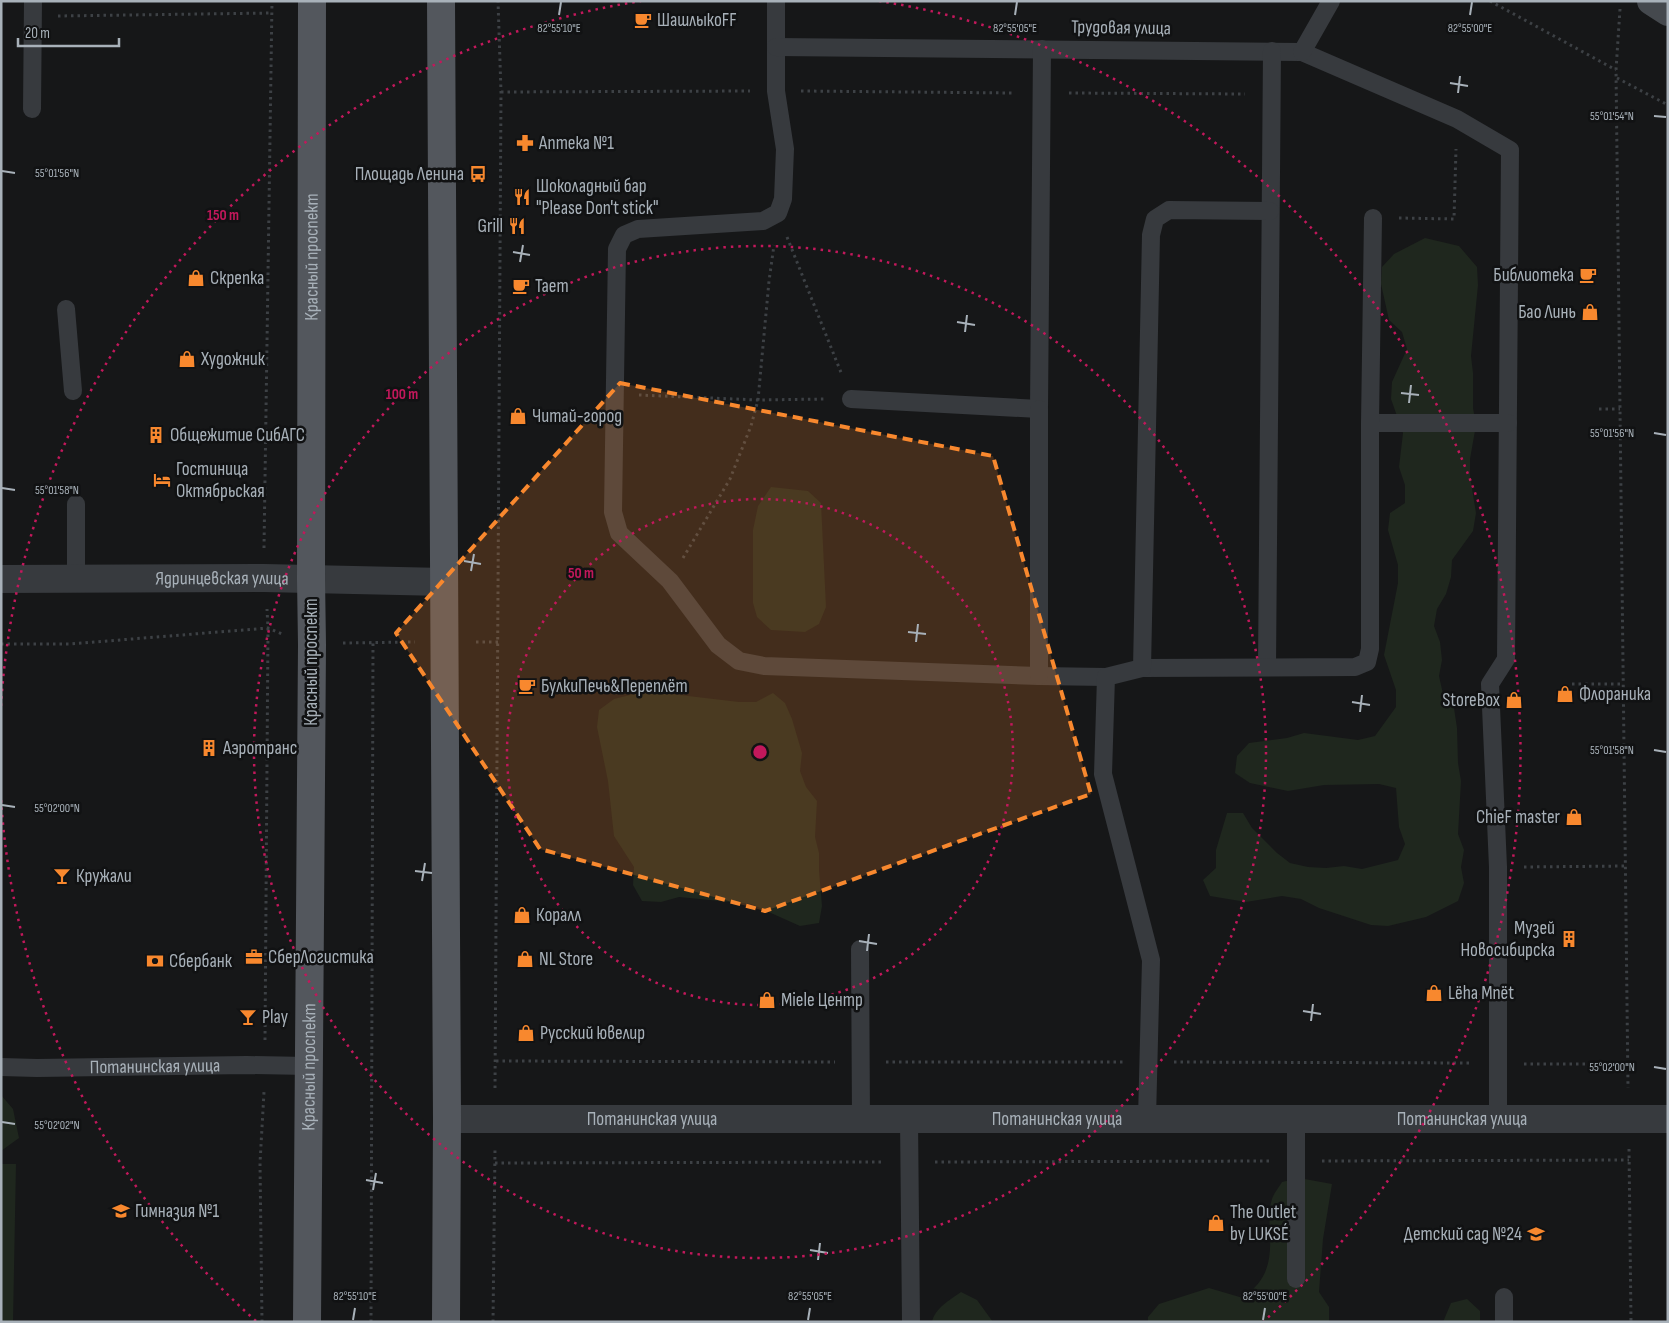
<svg xmlns="http://www.w3.org/2000/svg" width="1669" height="1323" viewBox="0 0 1669 1323" font-family="'Sofia Sans Condensed',sans-serif">
<style>
.green{fill:#1f271e}
.lines{fill:none;stroke-linecap:round;stroke-linejoin:round}
.path{stroke:#3d4145;stroke-width:3;stroke-dasharray:2.5 4;stroke-linecap:butt}
.lane{stroke:#373a3e;stroke-width:18}
.street{stroke:#373a3e;stroke-width:28}
.secondary{stroke:#45494e;stroke-width:28}
.primary{stroke:#53575d;stroke-width:28}
.marked{fill:#f8882e;fill-opacity:0.2;stroke:#f8882e;stroke-width:4;stroke-dasharray:10 6;stroke-linejoin:round}
.ticks{fill:none;stroke:#a8b1b9;stroke-width:2}
.ring{fill:none;stroke:#c2185b;stroke-width:2.5;stroke-dasharray:2.5 5}
.labels{text-anchor:middle;dominant-baseline:central;stroke-width:5;stroke-linejoin:round;paint-order:stroke}
.poi-label{font-size:19px;fill:#a8b1b9;stroke:#111213;text-anchor:start}
.street-label{font-size:19px;fill:#a8b1b9;stroke:#111213}
.ticks-label{font-size:12px;text-anchor:middle;fill:#a8b1b9;stroke:#111213;stroke-width:5;stroke-linejoin:round;paint-order:stroke}
.centre{fill:#c2185b;stroke:#111213;stroke-width:2.5}
.ring-label{font-size:15px;text-anchor:middle;font-weight:bold;fill:#c2185b;stroke:#111213;stroke-width:5;stroke-linejoin:round;paint-order:stroke}
</style>
<rect width="100%" height="100%" fill="#161718"/>
<path class="green" d="M 1425,238 L 1459,246 L 1477,267 L 1478,285 L 1471,356 L 1473,373 L 1473,408 L 1476,425 L 1470,459 L 1470,476 L 1476,513 L 1473,531 L 1452,560 L 1451,577 L 1446,594 L 1437,609 L 1434,626 L 1440,642 L 1442,660 L 1439,676 L 1443,694 L 1454,708 L 1457,728 L 1458,763 L 1461,781 L 1458,834 L 1464,850 L 1461,867 L 1464,883 L 1458,901 L 1426,917 L 1388,926 L 1371,925 L 1319,908 L 1301,899 L 1282,896 L 1246,902 L 1210,896 L 1203,880 L 1216,868 L 1216,850 L 1227,813 L 1243,813 L 1252,828 L 1277,853 L 1290,863 L 1308,867 L 1326,868 L 1344,866 L 1362,869 L 1398,860 L 1405,844 L 1399,827 L 1396,788 L 1379,784 L 1324,785 L 1288,791 L 1250,783 L 1235,773 L 1237,756 L 1249,743 L 1287,738 L 1304,733 L 1358,740 L 1375,736 L 1396,707 L 1396,690 L 1384,655 L 1398,583 L 1398,565 L 1388,530 L 1390,513 L 1405,503 L 1405,485 L 1399,467 L 1403,433 L 1391,399 L 1392,382 L 1407,349 L 1402,332 L 1389,320 L 1381,284 L 1382,267 L 1394,254 Z
M 771,487 L 808,491 L 821,503 L 826,607 L 819,624 L 805,632 L 771,630 L 757,617 L 753,603 L 753,530 L 758,506 Z
M 646,691 L 739,702 L 756,702 L 773,693 L 785,703 L 792,719 L 802,753 L 800,771 L 806,787 L 817,801 L 815,837 L 819,853 L 819,870 L 822,906 L 819,923 L 800,926 L 751,904 L 679,897 L 661,902 L 642,901 L 633,885 L 634,867 L 614,836 L 608,781 L 597,727 L 599,710 L 614,699 Z
M 1,1095 L 13,1109 L 19,1138 L 1,1151 Z
M 1,1164 L 16,1164 L 13,1322 L 1,1322 Z
M 1299,1178 L 1332,1184 L 1323,1239 L 1319,1292 L 1329,1307 L 1329,1322 L 1148,1322 L 1148,1317 L 1159,1304 L 1209,1288 L 1243,1298 C 1269,1278 1271,1261 1270,1230 C 1269,1219 1269,1208 1272,1199 C 1274,1193 1279,1187 1282,1182 Z
M 961,1292 L 977,1300 L 993,1322 L 932,1322 C 935,1308 950,1300 961,1292 Z
M 1467,1299 L 1480,1311 L 1480,1322 L 1443,1322 L 1451,1303 Z"/>
<g class="lines">
<path class="path" d="M 1490,1 L 1616,70
M 1620,9 L 1616,70 L 1628,1088
M 58,16 L 272,13
M 1617,78 L 1668,105
M 801,91 L 1015,93
M 501,92 L 750,91
M 1069,93 L 1245,94
M 1399,218 L 1454,219 L 1456,149
M 787,237 L 842,375
M 639,395 L 758,400 L 826,399
M 1599,409 L 1620,409
M 264,548 L 272,1
M 683,558 L 730,479 L 751,426 L 758,400 L 769,281 L 774,245
M 476,642 L 498,642
M 343,643 L 415,642
M 1,644 L 70,644 L 268,628 L 282,634
M 1572,684 L 1624,684
M 1524,867 L 1626,866
M 265,1040 L 268,628 L 267,609
M 496,1061 L 835,1062
M 886,1062 L 1123,1062
M 1174,1062 L 1473,1063
M 1524,1064 L 1628,1064
M 495,1088 L 501,92 L 498,1
M 1629,1149 L 1631,1322
M 1322,1161 L 1629,1160
M 935,1162 L 1271,1161
M 495,1163 L 884,1162
M 262,1322 L 260,1163 L 264,1092
M 371,1322 L 373,642
M 493,1322 L 495,1149"/>
<g class="lane">
<path d="M 776,1 L 776,91 L 785,149 L 783,199 L 778,213 L 763,221 L 638,229 L 624,235 L 617,249 L 613,512 L 619,533 L 670,581 L 718,645 L 739,661 L 764,666 L 1039,676 L 1106,677"/>
<path d="M 776,47 L 1302,52 L 1457,119 L 1510,150 L 1506,659 L 1490,684 L 1498,867 L 1498,1119"/>
<path d="M 1302,52 L 1331,1"/>
<path d="M 32,109 L 33,1"/>
<path d="M 66,309 L 73,391"/>
<path d="M 851,399 L 1039,409 L 1042,49"/>
<path d="M 1370,423 L 1508,423"/>
<path d="M 76,579 L 76,504"/>
<path d="M 1267,667 L 1272,51"/>
<path d="M 1142,668 L 1355,667 L 1367,662 L 1370,649 L 1370,423 L 1373,218"/>
<path d="M 1039,676 L 1039,409"/>
<path d="M 860,949 L 861,1119"/>
<path id="s1" d="M 1,1067 L 37,1068 L 247,1065 L 309,1066"/>
<path d="M 909,1119 L 911,1322"/>
<path d="M 1147,1119 L 1151,960 L 1103,774 L 1106,677 L 1142,668 L 1151,235 L 1155,219 L 1169,210 L 1270,211"/>
<path d="M 1296,1279 L 1296,1119"/>
<path d="M 1504,1322 L 1504,1297"/>
</g>
<g class="street">
<path id="s2" d="M 1,579 L 264,578 L 444,582"/>
<path id="s3" d="M 447,1119 L 1668,1119"/>
</g>
<path class="secondary" d="M 1651,1 L 1668,12"/>
<g class="primary">
<path d="M 441,1 L 447,1119 L 446,1322"/>
<path id="s4" d="M 307,1322 L 312,645 L 311,579 L 312,1"/>
</g>
</g>
<path class="marked" d="M 620,383 L 993,456 L 1091,794 L 765,911 L 540,849 L 396,633 Z"/>
<path class="ticks" d="M 559,15 L 561,2M 1015,15 L 1017,2M 1470,15 L 1472,2M 1450,83 L 1468,86M 1458,93 L 1460,76M 1654,116 L 1666,117M 2,171 L 15,173M 513,252 L 530,255M 520,262 L 523,245M 957,322 L 975,325M 965,332 L 967,315M 1401,393 L 1419,395M 1409,403 L 1411,385M 1654,433 L 1666,435M 2,488 L 15,490M 464,561 L 481,564M 471,571 L 474,554M 908,632 L 926,634M 916,642 L 918,624M 1352,702 L 1370,705M 1360,712 L 1362,695M 1654,750 L 1666,752M 2,805 L 15,807M 415,871 L 432,873M 422,881 L 425,863M 859,941 L 877,944M 867,951 L 869,934M 1303,1011 L 1321,1014M 1311,1021 L 1313,1004M 1654,1067 L 1666,1069M 2,1122 L 15,1124M 366,1180 L 383,1183M 373,1190 L 376,1173M 810,1250 L 828,1253M 818,1260 L 820,1243M 353,1320 L 355,1308M 808,1320 L 810,1308M 1263,1320 L 1265,1308"/>
<g class="ring">
<circle cx="760" cy="752" r="253"/>
<circle cx="760" cy="752" r="506"/>
<path d="M256 1321A760 760 0 0 1 1 798M1 706A760 760 0 0 1 641 1M879 1A760 760 0 0 1 1264 1321"/>
</g>
<defs>
<g id="cafe-bare" transform="scale(1.35)"><path d="M-5.5-4.5H6V0H3Q3 3.5 0 3.5H-2.5Q-5.5 3.5-5.5 0ZM3-3.2v2h1.7v-2ZM-6 4.5H4V6H-6Z" fill="#f8882e" stroke="#111213" stroke-width="2.5" paint-order="stroke"/></g>
<g id="pharmacy-bare" transform="scale(1.35)"><path d="M-2-6h4v4h4v4h-4v4h-4v-4h-4v-4h4Z" fill="#f8882e" stroke="#111213" stroke-width="2.5" paint-order="stroke"/></g>
<g id="bus-bare" transform="scale(1.35)"><path d="M-5-6H5V4H4V6H2V4H-2V6H-4V4H-5ZM-3.5-4V0h7V-4ZM-3.5 1.2v1.5H-2V1.2ZM2 1.2v1.5H3.5V1.2Z" fill="#f8882e" stroke="#111213" stroke-width="2.5" paint-order="stroke"/></g>
<g id="restaurant-bare" transform="scale(1.35)"><path d="M-5-6h1v4h1v-4h1v4h1v-4h1v5L-1.5 .5V6h-2V.5L-5-1ZM5-6V6H3V1.5H1.5Q1.5-4 5-6Z" fill="#f8882e" stroke="#111213" stroke-width="2.5" paint-order="stroke"/></g>
<g id="shop-bare" transform="scale(1.35)"><path d="M-5-2.5h2.3a2.7 3.5 0 0 1 5.4 0H5L5.5 6h-11ZM-1.5-2.5h3a1.5 2.3 0 0 0-3 0Z" fill="#f8882e" stroke="#111213" stroke-width="2.5" paint-order="stroke"/></g>
<g id="building-bare" transform="scale(1.35)"><path d="M-4-6H4V6H1V3H-1V6H-4ZM-2.5-4.3h1.7v1.8h-1.7ZM.8-4.3h1.7v1.8H.8ZM-2.5-1h1.7V.8h-1.7ZM.8-1h1.7V.8H.8Z" fill="#f8882e" stroke="#111213" stroke-width="2.5" paint-order="stroke"/></g>
<g id="hotel-bare" transform="scale(1.35)"><path d="M-6-4.5h1.5V1H6V5H4.5V3h-9V5H-6ZM-4 0a1.8 1.8 0 1 1 3.6 0ZM.5 0V-2.5h3Q6-2.5 6 0Z" fill="#f8882e" stroke="#111213" stroke-width="2.5" paint-order="stroke"/></g>
<g id="bar-bare" transform="scale(1.35)"><path d="M-6-5H6L.8 .8V4.5H3.5V6h-7V4.5H-.8V.8Z" fill="#f8882e" stroke="#111213" stroke-width="2.5" paint-order="stroke"/></g>
<g id="office-bare" transform="scale(1.35)"><path d="M-6-3h4V-5.5h4V-3h4V5H-6ZM-1-4.5V-3h2v-1.5ZM-6 0V1H6V0Z" fill="#f8882e" stroke="#111213" stroke-width="2.5" paint-order="stroke"/></g>
<g id="bank-bare" transform="scale(1.35)"><path d="M-6-4H6V4H-6ZM0-2.3a2.3 2.3 0 1 0 0 4.6a2.3 2.3 0 1 0 0-4.6Z" fill="#f8882e" stroke="#111213" stroke-width="2.5" paint-order="stroke"/></g>
<g id="school-bare" transform="scale(1.35)"><path d="M0-5L7-2L0 1L-7-2ZM-4 1L0 2.5L4 1V4Q0 6-4 4Z" fill="#f8882e" stroke="#111213" stroke-width="2.5" paint-order="stroke"/></g>
</defs>
<g fill-rule="evenodd">
<use href="#cafe-bare" x="643" y="20"/>
<use href="#pharmacy-bare" x="525" y="143"/>
<use href="#bus-bare" x="478" y="174"/>
<use href="#restaurant-bare" x="522" y="197"/>
<use href="#restaurant-bare" x="517" y="226"/>
<use href="#cafe-bare" x="1588" y="275"/>
<use href="#shop-bare" x="196" y="278"/>
<use href="#cafe-bare" x="521" y="286"/>
<use href="#shop-bare" x="1590" y="312"/>
<use href="#shop-bare" x="187" y="359"/>
<use href="#shop-bare" x="518" y="416"/>
<use href="#building-bare" x="156" y="435"/>
<use href="#hotel-bare" x="162" y="480"/>
<use href="#cafe-bare" x="527" y="686"/>
<use href="#shop-bare" x="1565" y="694"/>
<use href="#shop-bare" x="1514" y="700"/>
<use href="#building-bare" x="209" y="748"/>
<use href="#shop-bare" x="1574" y="817"/>
<use href="#bar-bare" x="62" y="876"/>
<use href="#shop-bare" x="522" y="915"/>
<use href="#building-bare" x="1569" y="939"/>
<use href="#office-bare" x="254" y="957"/>
<use href="#shop-bare" x="525" y="959"/>
<use href="#bank-bare" x="155" y="961"/>
<use href="#shop-bare" x="1434" y="993"/>
<use href="#shop-bare" x="767" y="1000"/>
<use href="#bar-bare" x="248" y="1017"/>
<use href="#shop-bare" x="526" y="1033"/>
<use href="#school-bare" x="121" y="1211"/>
<use href="#shop-bare" x="1216" y="1223"/>
<use href="#school-bare" x="1536" y="1234"/>
</g>
<g class="labels">
<g class="poi-label">
<text x="657" y="20">ШашлыкoFF</text>
<text x="539" y="143">Аптека №1</text>
<text x="464" y="174" text-anchor="end">Площадь Ленина</text>
<text x="536" y="186">Шоколадный бар<tspan x="536" dy="22">"Please Don't stick"</tspan></text>
<text x="503" y="226" text-anchor="end">Grill</text>
<text x="1574" y="275" text-anchor="end">Библиотека</text>
<text x="210" y="278">Скрепка</text>
<text x="535" y="286">Тает</text>
<text x="1576" y="312" text-anchor="end">Бао Линь</text>
<text x="201" y="359">Художник</text>
<text x="532" y="416">Читай-город</text>
<text x="170" y="435">Общежитие СибАГС</text>
<text x="176" y="469">Гостиница<tspan x="176" dy="22">Октябрьская</tspan></text>
<text x="541" y="686">БулкиПечь&amp;Переплёт</text>
<text x="1579" y="694">Флораника</text>
<text x="1500" y="700" text-anchor="end">StoreBox</text>
<text x="223" y="748">Аэротранс</text>
<text x="1560" y="817" text-anchor="end">ChieF master</text>
<text x="76" y="876">Кружали</text>
<text x="536" y="915">Коралл</text>
<text x="1555" y="928" text-anchor="end">Музей<tspan x="1555" dy="22">Новосибирска</tspan></text>
<text x="268" y="957">СберЛогистика</text>
<text x="539" y="959">NL Store</text>
<text x="169" y="961">Сбербанк</text>
<text x="1448" y="993">Lёha Mnёt</text>
<text x="781" y="1000">Miele Центр</text>
<text x="262" y="1017">Play</text>
<text x="540" y="1033">Русский ювелир</text>
<text x="135" y="1211">Гимназия №1</text>
<text x="1230" y="1212">The Outlet<tspan x="1230" dy="22">by LUKSÉ</tspan></text>
<text x="1522" y="1234" text-anchor="end">Детский сад №24</text>
</g>
<g class="street-label">
<text transform="translate(1121 28) rotate(1)">Трудовая улица</text>
<text stroke="none"><textPath href="#s4" startOffset="1065">Красный проспект</textPath></text>
<text stroke="none"><textPath href="#s2" startOffset="221">Ядринцевская улица</textPath></text>
<text transform="translate(311 662) rotate(-90)">Красный проспект</text>
<text stroke="none"><textPath href="#s1" startOffset="154">Потанинская улица</textPath></text>
<text stroke="none"><textPath href="#s4" startOffset="255">Красный проспект</textPath></text>
<text stroke="none"><textPath href="#s3" startOffset="205">Потанинская улица</textPath></text>
<text stroke="none"><textPath href="#s3" startOffset="610">Потанинская улица</textPath></text>
<text stroke="none"><textPath href="#s3" startOffset="1015">Потанинская улица</textPath></text>
</g>
</g>
<g class="ticks-label">
<text x="559" y="32">82°55'10"E</text>
<text x="1015" y="32">82°55'05"E</text>
<text x="1470" y="32">82°55'00"E</text>
<text x="1612" y="120">55°01'54"N</text>
<text x="57" y="177">55°01'56"N</text>
<text x="1612" y="437">55°01'56"N</text>
<text x="57" y="494">55°01'58"N</text>
<text x="1612" y="754">55°01'58"N</text>
<text x="57" y="812">55°02'00"N</text>
<text x="1612" y="1071">55°02'00"N</text>
<text x="57" y="1129">55°02'02"N</text>
<text x="355" y="1300">82°55'10"E</text>
<text x="810" y="1300">82°55'05"E</text>
<text x="1265" y="1300">82°55'00"E</text>
</g>
<circle cx="760" cy="752" r="8" class="centre"/>
<g class="ring-label">
<text x="223" y="220">150 m</text>
<text x="402" y="399">100 m</text>
<text x="581" y="578">50 m</text>
</g>
<rect width="1669" height="1323" fill="none" stroke="#a8b1b9" stroke-width="5"/>
<path d="M18 38v8h101v-8" fill="none" stroke="#a8b1b9" stroke-width="2.5"/>
<text x="25" y="38" font-size="15" fill="#a8b1b9" stroke="#111213" stroke-width="4" paint-order="stroke">20 m</text>
</svg>
